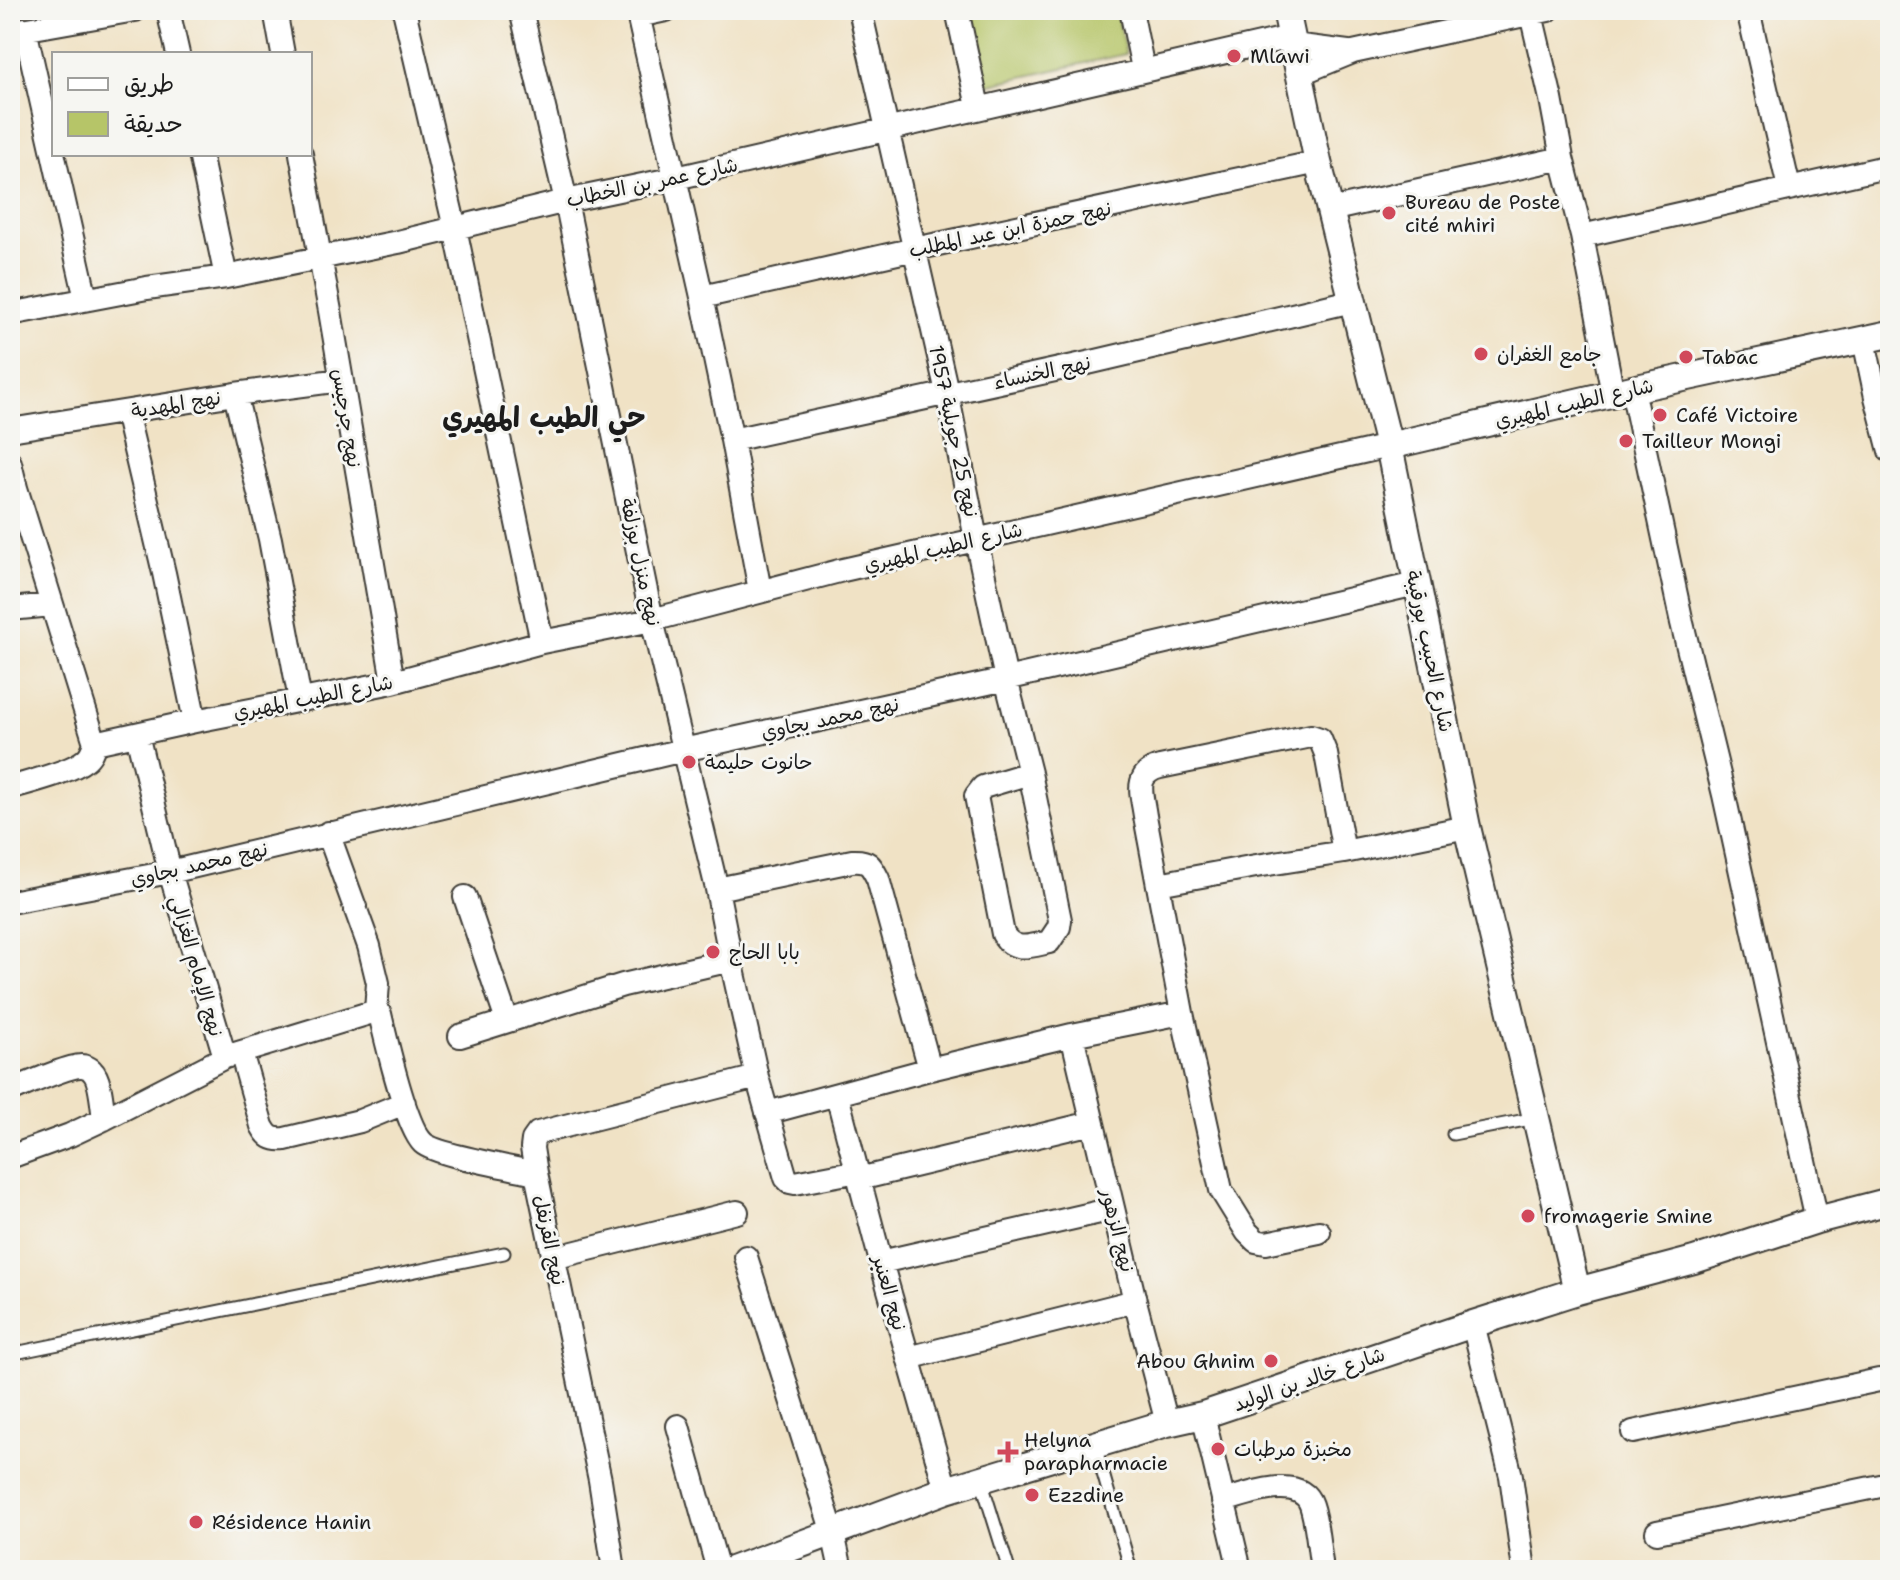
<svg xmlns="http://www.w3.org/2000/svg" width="1900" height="1580" viewBox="0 0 1900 1580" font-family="'Shantell Sans','Playpen Sans Arabic',sans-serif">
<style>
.green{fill:#b6c568;stroke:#697042;stroke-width:2}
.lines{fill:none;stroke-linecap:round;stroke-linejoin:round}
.service-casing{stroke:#3c3a35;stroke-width:15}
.minor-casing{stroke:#3c3a35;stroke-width:26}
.tertiary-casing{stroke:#3c3a35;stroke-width:30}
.service{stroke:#fff;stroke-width:11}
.minor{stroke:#fff;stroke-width:22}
.tertiary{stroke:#fff;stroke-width:26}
.poi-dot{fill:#d1495b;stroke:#f6f6f2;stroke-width:3}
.labels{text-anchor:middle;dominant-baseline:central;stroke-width:6;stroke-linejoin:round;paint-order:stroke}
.poi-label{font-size:20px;fill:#1c1c1c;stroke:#f6f6f2;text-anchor:start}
.street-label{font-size:20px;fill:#1c1c1c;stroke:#f6f6f2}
.district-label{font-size:28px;font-weight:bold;fill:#1c1c1c;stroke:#f6f6f2}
</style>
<rect width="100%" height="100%" fill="#f6f6f2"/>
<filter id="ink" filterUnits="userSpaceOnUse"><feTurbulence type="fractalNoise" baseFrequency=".0125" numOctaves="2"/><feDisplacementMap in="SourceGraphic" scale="16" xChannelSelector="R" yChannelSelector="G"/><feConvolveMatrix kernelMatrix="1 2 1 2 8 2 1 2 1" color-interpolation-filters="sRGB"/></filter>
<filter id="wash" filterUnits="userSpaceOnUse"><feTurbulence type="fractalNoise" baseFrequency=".006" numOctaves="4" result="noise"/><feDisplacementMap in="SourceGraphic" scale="32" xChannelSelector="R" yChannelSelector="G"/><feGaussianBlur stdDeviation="1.8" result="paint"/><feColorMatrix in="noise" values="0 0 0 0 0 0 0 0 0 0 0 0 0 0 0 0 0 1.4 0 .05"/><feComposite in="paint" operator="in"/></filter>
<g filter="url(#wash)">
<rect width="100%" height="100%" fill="#f0e2c5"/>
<path class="green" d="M 969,10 L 1116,10 L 1126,54 L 986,85 Z"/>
</g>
<g filter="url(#ink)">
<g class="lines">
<g class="service-casing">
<path id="service" d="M 1453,1134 L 1536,1118
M 10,1354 L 504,1253
M 1095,1446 L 1131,1570
M 981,1480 L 1009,1570"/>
</g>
<g class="minor-casing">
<path id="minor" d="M 168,10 L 178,54
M 275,10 L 283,54
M 404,10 L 455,228 L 542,642
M 521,10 L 566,201 L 652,620 L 717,889 L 731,960 L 757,1077 L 786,1178 L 790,1182 L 795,1183 L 858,1171
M 637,10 L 702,297 L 732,440 L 760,591
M 860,10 L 947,392 L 976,539 L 1006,679 L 1030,773 L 1060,920 L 1059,927 L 1049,942 C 1031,946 1014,953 1003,934 L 976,796 L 983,787 L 1030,773
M 957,10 L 978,107
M 1131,10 L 1143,69
M 1748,10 L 1789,188
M 1531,14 L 1551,99 L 1562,158 L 1582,236 L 1613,394
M 638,16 L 666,10
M 25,29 L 86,299
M 11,32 L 135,10
M 1293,45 L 1348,52
M 1299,74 L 1353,52 L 1548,10
M 200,154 L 226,277
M 301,154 L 330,311 L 393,682
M 1330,210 L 1562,158
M 1582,236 L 1890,166
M 702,297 L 915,249 L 1318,162
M 10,314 L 147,288 L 226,277 L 398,242 L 566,201 L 676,178 L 1291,37
M 1864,340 L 1876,397 L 1890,451
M 1632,389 L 1682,623 L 1724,795 L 1817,1220
M 235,394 L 270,539 L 300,700
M 126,412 L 164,573 L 195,721
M 10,430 L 235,394 L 341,380
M 732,440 L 1092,362 L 1352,301
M 10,463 L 16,488 L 95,743
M 10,609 L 52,605
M 137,734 L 170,872 L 225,1057
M 10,788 C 29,782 71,772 85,760 C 91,756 93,749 95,743 L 195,721 L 393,682 L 542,642 L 652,620 L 843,570 L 1389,446
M 328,833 L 369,946 L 378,983 L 376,1011 L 380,1014 C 386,1040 406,1127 423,1143 C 436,1155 514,1168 536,1173
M 1158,884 L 1256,866 L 1344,852 L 1467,827
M 717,889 L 852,861 C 869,860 871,865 878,879 L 930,1069
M 465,897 L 507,1021
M 10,902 L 170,872 L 683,750 L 1006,679 L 1416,584
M 1072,1035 L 1135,1301 L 1167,1423
M 460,1036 L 623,985 L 731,960
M 241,1052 L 262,1126 C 268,1137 272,1140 285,1139 L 360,1121 L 404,1103
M 10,1091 C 25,1085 68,1066 81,1066 C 85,1066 90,1068 92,1071 C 101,1079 102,1107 104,1119
M 837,1095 L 881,1262 L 946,1490
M 767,1113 L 930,1069 L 1072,1035 L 1182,1013
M 10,1157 L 70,1135 L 104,1119 L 225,1057 L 376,1011
M 859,1179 L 1092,1123
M 1319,1232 L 1266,1243 L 1256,1241 L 1247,1232 L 1221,1190 L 1182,1013 L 1145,816 C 1142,794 1133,774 1160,767 L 1311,736 L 1320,739 L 1326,754 L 1344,852
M 746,1257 L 833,1533 L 841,1570
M 553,1258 L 737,1212
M 881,1262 L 1113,1209
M 1473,1324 L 1511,1476 L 1524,1570
M 908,1358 L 1135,1301
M 1203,1415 L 1240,1570
M 678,1426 L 718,1570
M 1633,1432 L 1879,1380 L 1886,1381 L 1890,1385
M 1223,1501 C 1246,1495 1300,1473 1311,1505 C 1317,1523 1318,1544 1321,1562 L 1321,1570
M 1657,1532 L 1890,1484
M 614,1570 L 600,1480 L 536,1173 L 532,1148 L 533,1140 L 538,1133 L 757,1077"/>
</g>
<g class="tertiary-casing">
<path id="tertiary" d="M 1286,10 L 1318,162 L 1389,446 L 1467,827 L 1577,1291
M 1389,446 L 1632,389 L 1890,334
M 732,1570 L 946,1490 L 1167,1423 L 1203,1415 L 1473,1324 L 1577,1291 L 1694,1260 L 1817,1220 L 1890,1201"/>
</g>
<use href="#service" class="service"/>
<use href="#minor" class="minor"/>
<use href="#tertiary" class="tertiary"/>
</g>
</g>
<g class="poi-dot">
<circle cx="1234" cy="56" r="8"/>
<circle cx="1389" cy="213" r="8"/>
<circle cx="1481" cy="354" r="8"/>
<circle cx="1686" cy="357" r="8"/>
<circle cx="1660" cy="415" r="8"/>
<circle cx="1626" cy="441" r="8"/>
<circle cx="689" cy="762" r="8"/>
<circle cx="713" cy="952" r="8"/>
<circle cx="1528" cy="1216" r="8"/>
<circle cx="1271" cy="1361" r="8"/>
<circle cx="1218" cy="1449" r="8"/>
<path d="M1004 1440h8v8h8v8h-8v8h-8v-8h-8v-8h8z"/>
<circle cx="1032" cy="1495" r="8"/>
<circle cx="196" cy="1522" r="8"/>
</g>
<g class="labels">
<g class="poi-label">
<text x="1250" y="56">Mlawi</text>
<text x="1405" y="202">Bureau de Poste<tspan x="1405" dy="23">cité mhiri</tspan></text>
<text x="1497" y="354">جامع الغفران</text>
<text x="1702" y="357">Tabac</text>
<text x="1676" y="415">Café Victoire</text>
<text x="1642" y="441">Tailleur Mongi</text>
<text x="705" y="762">حانوت حليمة</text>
<text x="729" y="952">بابا الحاج</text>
<text x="1544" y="1216">fromagerie Smine</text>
<text x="1255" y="1361" text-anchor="end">Abou Ghnim</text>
<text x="1024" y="1440">Helyna<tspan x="1024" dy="23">parapharmacie</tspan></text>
<text x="1234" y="1449">مخبزة مرطبات</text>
<text x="1048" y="1495">Ezzdine</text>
<text x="212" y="1522">Résidence Hanin</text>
</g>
<g class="street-label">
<text transform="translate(652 182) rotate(-12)">شارع عمر بن الخطاب</text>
<text transform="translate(1010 229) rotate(-12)">نهج حمزة ابن عبد المطلب</text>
<text transform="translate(1042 372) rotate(-12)">نهج الخنساء</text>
<text transform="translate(1574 403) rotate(-13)">شارع الطيب المهيري</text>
<text transform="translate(176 404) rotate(-9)">نهج المهدية</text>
<text transform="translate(347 418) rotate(81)">نهج جرجيس</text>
<text transform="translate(954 431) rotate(78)">نهج 25 جويلية 1957</text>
<text transform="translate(943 547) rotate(-13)">شارع الطيب المهيري</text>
<text transform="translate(641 562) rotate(78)">نهج منزل بوزلفة</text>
<text transform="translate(1430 651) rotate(78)">شارع الحبيب بورقيبة</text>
<text transform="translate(313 697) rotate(-11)">شارع الطيب المهيري</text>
<text transform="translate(830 718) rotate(-12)">نهج محمد بجاوي</text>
<text transform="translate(199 864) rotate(-13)">نهج محمد بجاوي</text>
<text transform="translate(197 966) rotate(74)">نهج الإمام الغزالي</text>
<text transform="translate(1118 1230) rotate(76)">نهج الزهور</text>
<text transform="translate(550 1240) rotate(78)">نهج القرنفل</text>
<text transform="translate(890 1293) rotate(74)">نهج العنبر</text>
<text transform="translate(1309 1379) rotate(-19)">شارع خالد بن الوليد</text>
</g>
<g class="district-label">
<text x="544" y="417">حي الطيب المهيري</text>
</g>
</g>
<rect width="1900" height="1580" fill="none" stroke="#f6f6f2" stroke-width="40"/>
<rect x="52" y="52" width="260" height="104" fill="#f6f6f2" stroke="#9f9f9c" stroke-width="2"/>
<rect x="68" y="78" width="40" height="12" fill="#ffffff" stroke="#9f9f9c" stroke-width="2"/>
<text x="124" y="92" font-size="24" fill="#1c1c1c">طريق</text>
<rect x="68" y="112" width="40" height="24" fill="#b6c568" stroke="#9f9f9c" stroke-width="2"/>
<text x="124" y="132" font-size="24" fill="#1c1c1c">حديقة</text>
</svg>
